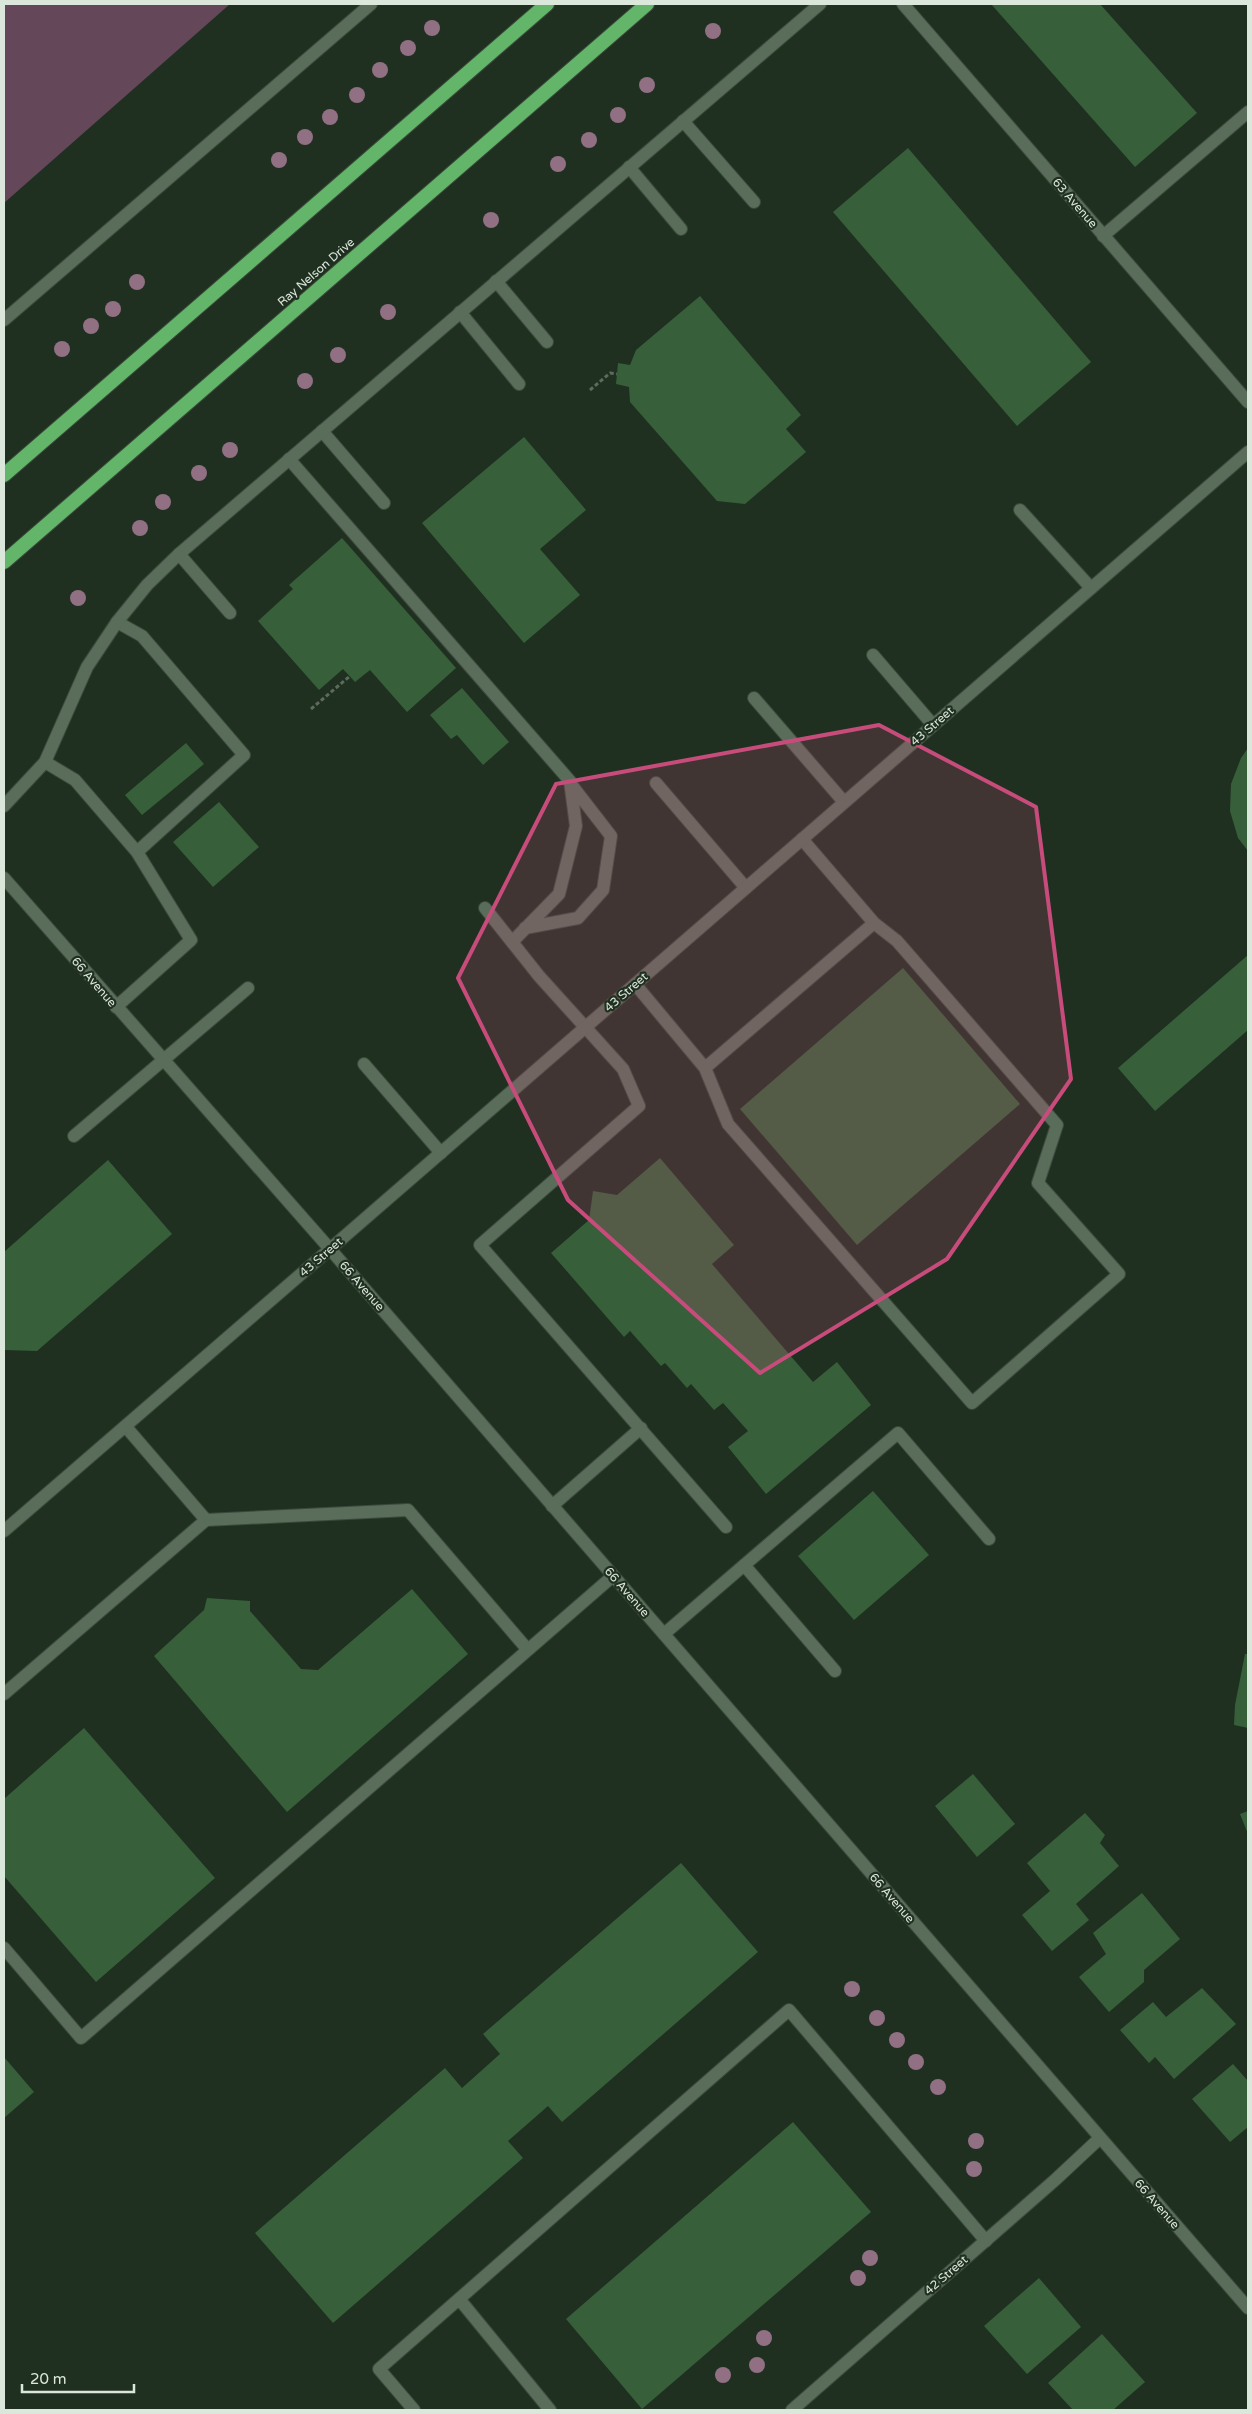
<svg xmlns="http://www.w3.org/2000/svg" width="1252" height="2414" viewBox="0 0 1252 2414" font-family="'Varela Round',sans-serif">
<style>
.green{fill:#65475a}
.building{fill:#375f39}
.lines{fill:none;stroke-linecap:round;stroke-linejoin:round}
.service-casing{stroke:#3b4a3c;stroke-width:14}
.minor-casing{stroke:#3b4a3c;stroke-width:14}
.tertiary-casing{stroke:#3b4a3c;stroke-width:14}
.trunk-casing{stroke:#3b4a3c;stroke-width:16}
.path{stroke:#5c6b5d;stroke-width:3;stroke-dasharray:4 2.5;stroke-linecap:butt}
.service{stroke:#5a6c5a;stroke-width:12}
.minor{stroke:#5a6c5a;stroke-width:12}
.tertiary{stroke:#5a6c5a;stroke-width:12}
.trunk{stroke:#63b669;stroke-width:14}
.tree{fill:#917084}
.marked{fill:#c84c7b;fill-opacity:0.2;stroke:#c84c7b;stroke-width:4;stroke-linejoin:round}
.labels{text-anchor:middle;dominant-baseline:central;stroke-width:4.5;stroke-linejoin:round;paint-order:stroke}
.street-label{font-size:12px;fill:#dce7dc;stroke:#1f3020}
</style>
<rect width="100%" height="100%" fill="#1f3020"/>
<path class="green" d="M 4,4 L 230,4 L 4,203 Z"/>
<path class="building" d="M 991,4 L 1100,4 L 1197,113 L 1135,167 Z
M 908,148 L 1091,362 L 1017,426 L 833,212 Z
M 700,296 L 801,415 L 786,429 L 806,452 L 745,504 L 717,501 L 630,402 L 629,387 L 616,384 L 618,363 L 630,365 L 636,350 Z
M 524,437 L 586,510 L 540,549 L 580,595 L 524,643 L 422,523 Z
M 342,538 L 456,668 L 407,712 L 370,670 L 355,682 L 343,669 L 319,690 L 258,621 L 293,589 L 289,585 Z
M 462,688 L 509,742 L 483,765 L 457,735 L 451,739 L 430,715 Z
M 186,743 L 204,764 L 142,815 L 125,795 Z
M 1248,748 L 1248,851 L 1238,838 L 1230,811 L 1231,784 L 1241,758 Z
M 219,802 L 259,847 L 213,887 L 173,842 Z
M 1248,955 L 1248,1030 L 1155,1111 L 1118,1068 Z
M 903,968 L 1020,1104 L 857,1245 L 740,1109 Z
M 660,1158 L 734,1245 L 712,1264 L 813,1382 L 837,1362 L 871,1405 L 766,1494 L 728,1447 L 748,1431 L 723,1403 L 714,1410 L 691,1384 L 687,1388 L 665,1363 L 661,1366 L 630,1331 L 624,1337 L 551,1253 L 589,1220 L 593,1191 L 617,1195 Z
M 108,1160 L 172,1234 L 37,1351 L 4,1350 L 4,1252 Z
M 873,1491 L 929,1555 L 854,1620 L 798,1556 Z
M 412,1589 L 468,1654 L 287,1812 L 154,1656 L 204,1610 L 207,1598 L 250,1601 L 250,1611 L 301,1669 L 318,1670 Z
M 1245,1654 L 1248,1654 L 1248,1728 L 1234,1725 L 1235,1705 Z
M 84,1728 L 215,1878 L 96,1982 L 4,1876 L 4,1799 Z
M 973,1774 L 1015,1824 L 977,1857 L 935,1806 Z
M 1248,1811 L 1248,1834 L 1240,1814 Z
M 1085,1813 L 1105,1835 L 1100,1843 L 1119,1866 L 1076,1904 L 1089,1920 L 1052,1951 L 1022,1915 L 1050,1891 L 1027,1863 Z
M 681,1863 L 758,1952 L 562,2122 L 548,2106 L 508,2141 L 523,2158 L 333,2323 L 255,2233 L 445,2068 L 462,2088 L 500,2054 L 483,2034 Z
M 1142,1893 L 1180,1939 L 1144,1970 L 1144,1982 L 1109,2012 L 1079,1977 L 1106,1954 L 1093,1933 Z
M 1202,1988 L 1236,2024 L 1174,2079 L 1155,2057 L 1149,2063 L 1120,2030 L 1153,2002 L 1166,2017 Z
M 4,2057 L 34,2092 L 4,2118 Z
M 1233,2064 L 1248,2081 L 1248,2127 L 1230,2142 L 1192,2099 Z
M 793,2122 L 871,2212 L 642,2409 L 566,2319 Z
M 1039,2278 L 1081,2327 L 1027,2374 L 984,2326 Z
M 1102,2334 L 1145,2382 L 1113,2410 L 1073,2410 L 1048,2383 Z"/>
<g class="lines">
<g class="service-casing">
<path id="service" d="M 683,121 L 754,202
M 629,167 L 681,229
M 1103,236 L 1248,112
M 496,281 L 547,342
M 460,312 L 519,384
M 322,431 L 384,503
M 289,459 L 570,781 L 576,826 L 559,894 L 512,942
M 1020,510 L 1091,588
M 179,554 L 230,613
M 117,622 L 142,636 L 244,755 L 137,852
M 873,655 L 933,725
M 754,698 L 844,802
M 45,762 L 75,780 L 137,852 L 191,940 L 116,1007
M 656,783 L 746,888
M 485,908 L 539,976 L 623,1069 L 639,1106 L 480,1245 L 726,1527
M 525,928 L 578,918 L 603,890 L 611,836 L 570,783
M 635,984 L 705,1068 L 874,923 L 802,839
M 364,1064 L 441,1153
M 705,1068 L 728,1124 L 972,1403 L 1119,1274 L 1038,1183 L 1057,1125 L 897,941 L 874,923
M 74,1136 L 248,988
M 552,1506 L 641,1428
M 206,1520 L 408,1510 L 528,1650
M 744,1565 L 835,1671
M 664,1634 L 898,1433 L 989,1539
M 4,1694 L 206,1520 L 126,1427
M 4,1948 L 81,2038 L 613,1576
M 460,2300 L 550,2410
M 414,2410 L 379,2369 L 789,2010 L 986,2241"/>
</g>
<g class="minor-casing">
<path id="minor" d="M 903,4 L 1248,402
M 4,320 L 371,4
M 4,806 L 45,762 L 87,667 L 117,622 L 147,585 L 179,554 L 820,4
M 4,1531 L 330,1249
M 792,2410 L 1055,2180 L 1100,2138"/>
</g>
<g class="tertiary-casing">
<path id="tertiary" d="M 4,878 L 330,1249 L 1248,2308
M 330,1249 L 1248,452"/>
</g>
<g class="trunk-casing">
<path id="trunk" d="M 4,475 L 547,4
M 4,562 L 647,4"/>
</g>
<path class="path" d="M 590,390 L 610,373 L 617,374
M 311,709 L 350,676"/>
<use href="#service" class="service"/>
<use href="#minor" class="minor"/>
<use href="#tertiary" class="tertiary"/>
<use href="#trunk" class="trunk"/>
</g>
<g class="tree">
<circle cx="432" cy="28" r="8"/>
<circle cx="713" cy="31" r="8"/>
<circle cx="408" cy="48" r="8"/>
<circle cx="380" cy="70" r="8"/>
<circle cx="647" cy="85" r="8"/>
<circle cx="357" cy="95" r="8"/>
<circle cx="618" cy="115" r="8"/>
<circle cx="330" cy="117" r="8"/>
<circle cx="305" cy="137" r="8"/>
<circle cx="589" cy="140" r="8"/>
<circle cx="279" cy="160" r="8"/>
<circle cx="558" cy="164" r="8"/>
<circle cx="491" cy="220" r="8"/>
<circle cx="137" cy="282" r="8"/>
<circle cx="113" cy="309" r="8"/>
<circle cx="388" cy="312" r="8"/>
<circle cx="91" cy="326" r="8"/>
<circle cx="62" cy="349" r="8"/>
<circle cx="338" cy="355" r="8"/>
<circle cx="305" cy="381" r="8"/>
<circle cx="230" cy="450" r="8"/>
<circle cx="199" cy="473" r="8"/>
<circle cx="163" cy="502" r="8"/>
<circle cx="140" cy="528" r="8"/>
<circle cx="78" cy="598" r="8"/>
<circle cx="852" cy="1989" r="8"/>
<circle cx="877" cy="2018" r="8"/>
<circle cx="897" cy="2040" r="8"/>
<circle cx="916" cy="2062" r="8"/>
<circle cx="938" cy="2087" r="8"/>
<circle cx="976" cy="2141" r="8"/>
<circle cx="974" cy="2169" r="8"/>
<circle cx="870" cy="2258" r="8"/>
<circle cx="858" cy="2278" r="8"/>
<circle cx="764" cy="2338" r="8"/>
<circle cx="757" cy="2365" r="8"/>
<circle cx="723" cy="2375" r="8"/>
</g>
<path class="marked" d="M 879,725 L 1036,807 L 1071,1079 L 947,1259 L 760,1373 L 568,1200 L 458,978 L 556,784 Z"/>
<g class="labels">
<g class="street-label">
<text transform="translate(1075 203) rotate(49)">63 Avenue</text>
<text transform="translate(316 272) rotate(-41)">Ray Nelson Drive</text>
<text transform="translate(932 726) rotate(-41)">43 Street</text>
<text transform="translate(94 982) rotate(49)">66 Avenue</text>
<text transform="translate(626 992) rotate(-41)">43 Street</text>
<text transform="translate(321 1257) rotate(-41)">43 Street</text>
<text transform="translate(362 1286) rotate(49)">66 Avenue</text>
<text transform="translate(627 1592) rotate(49)">66 Avenue</text>
<text transform="translate(892 1898) rotate(49)">66 Avenue</text>
<text transform="translate(1157 2204) rotate(49)">66 Avenue</text>
<text transform="translate(946 2275) rotate(-41)">42 Street</text>
</g>
</g>
<rect width="1252" height="2414" fill="none" stroke="#dce7dc" stroke-width="10"/>
<path d="M22 2384v8h112v-8" fill="none" stroke="#dce7dc" stroke-width="2.5"/>
<text x="30" y="2384" font-size="15" fill="#dce7dc" stroke="#1f3020" stroke-width="4" paint-order="stroke">20 m</text>
</svg>
